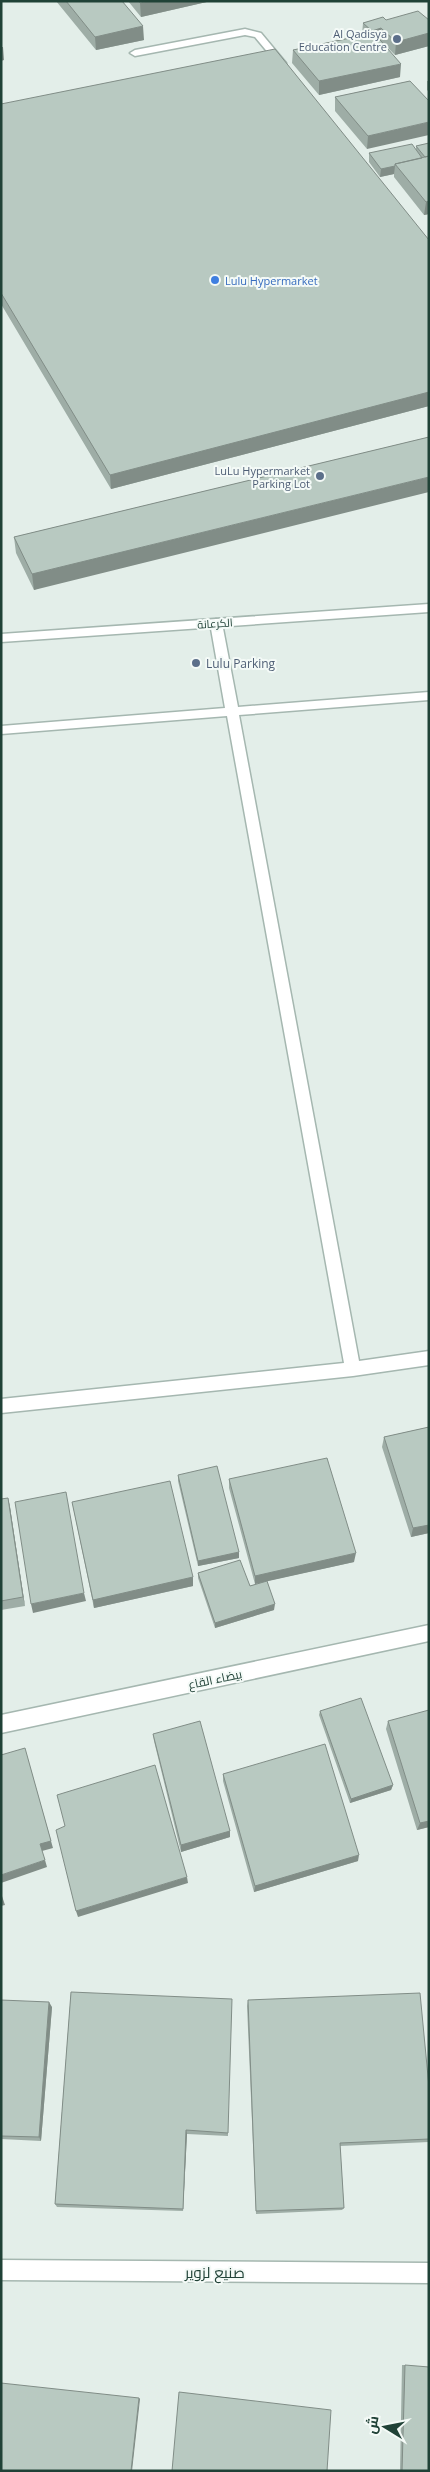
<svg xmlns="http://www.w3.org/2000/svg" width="430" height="2472" viewBox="0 0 430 2472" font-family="'Open Sans',Cairo,sans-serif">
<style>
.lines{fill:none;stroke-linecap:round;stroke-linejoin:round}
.service-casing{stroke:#a5b7b0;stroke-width:3}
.minor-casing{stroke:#a5b7b0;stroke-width:3}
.service{fill:#fff;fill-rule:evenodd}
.minor{fill:#fff;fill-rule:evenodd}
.wall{fill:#9eada6}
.shaded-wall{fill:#818d87}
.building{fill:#b8c9c1;stroke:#818d87}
.service-dot{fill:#5c6f8a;stroke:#f4faf7;stroke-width:2}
.shop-dot{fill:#3f7fe0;stroke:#f4faf7;stroke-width:2}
.labels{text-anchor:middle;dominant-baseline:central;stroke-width:4;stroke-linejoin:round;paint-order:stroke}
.far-service-label{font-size:11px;fill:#4e5e75;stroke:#f4faf7;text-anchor:end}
.far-shop-label{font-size:11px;fill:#366cbe;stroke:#f4faf7;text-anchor:start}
.far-street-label{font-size:11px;fill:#204237;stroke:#f4faf7}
.service-label{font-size:12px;fill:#4e5e75;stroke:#f4faf7;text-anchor:start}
.street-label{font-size:12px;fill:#204237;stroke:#f4faf7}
.near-street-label{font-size:15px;fill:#204237;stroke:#f4faf7}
</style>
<rect width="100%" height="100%" fill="#e3eee9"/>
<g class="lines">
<g class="service-casing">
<path id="service" d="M 245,29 L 261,33 L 286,63 L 286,67 L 280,67 L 255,37 L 245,35 L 135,56 L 130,53 L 135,50 Z
M 216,619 L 222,623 L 238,707 L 429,692 L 429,700 L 239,715 L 359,1361 L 429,1351 L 429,1365 L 353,1376 L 1,1413 L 1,1399 L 344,1363 L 227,716 L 1,734 L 1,726 L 225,708 L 210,623 Z"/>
</g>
<g class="minor-casing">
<path id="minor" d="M 429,604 L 429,612 L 1,642 L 1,634 Z
M 429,1625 L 429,1641 L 1,1733 L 1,1715 Z
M 1,2260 L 429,2263 L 429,2283 L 1,2280 Z"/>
</g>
<use href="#service" class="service"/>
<use href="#minor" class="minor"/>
</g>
<path class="wall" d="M 56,1 L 122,1 L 144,40 L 96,50 Z
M 128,1 L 211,1 L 141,17 Z
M 386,20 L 429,20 L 429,46 L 395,55 L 387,47 L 400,77 L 319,95 L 292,63 L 293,50 L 362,35 L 363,23 Z
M 410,81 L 367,149 L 335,111 L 335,97 Z
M 427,81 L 429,81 L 429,92 L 427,90 Z
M 1,104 L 429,240 L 429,406 L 111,489 L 1,304 Z
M 429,143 L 429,214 L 424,215 L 394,177 L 394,174 L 380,177 L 369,162 L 369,153 L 416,149 L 416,146 Z
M 429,437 L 34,590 L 16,553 L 14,537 Z
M 429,1427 L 429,1533 L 411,1537 L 382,1447 L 384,1437 Z
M 178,1475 L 239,1558 L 198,1566 L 178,1481 Z
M 229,1479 L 354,1562 L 267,1581 L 274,1610 L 215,1628 L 198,1578 L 198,1573 L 250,1586 L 259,1583 L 255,1584 L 229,1488 Z
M 8,1498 L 10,1507 L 25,1606 L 1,1610 L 1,1499 Z
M 72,1502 L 193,1577 L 193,1586 L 94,1608 Z
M 320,1711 L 393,1785 L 391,1790 L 350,1803 L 319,1715 Z
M 388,1721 L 429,1827 L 417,1830 L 386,1729 Z
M 153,1734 L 230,1831 L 230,1837 L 181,1852 L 154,1741 Z
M 223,1774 L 358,1861 L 254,1892 L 223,1781 Z
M 71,1992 L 228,2133 L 228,2136 L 187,2134 L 183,2211 L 57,2207 L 55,2204 Z
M 1,2000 L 52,2007 L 41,2141 L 1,2139 Z
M 248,2000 L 429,2087 L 429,2142 L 340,2146 L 344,2208 L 342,2210 L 256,2214 L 247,2006 Z
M 402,2365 L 405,2365 L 429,2471 L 400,2471 Z"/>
<path class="shaded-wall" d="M 150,1 L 211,1 L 141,17 L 140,3 Z
M 143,26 L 144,40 L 96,50 L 95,37 Z
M 381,28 L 380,41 L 371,44 L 372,31 Z
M 429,33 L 429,46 L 395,55 L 396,42 Z
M 1,47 L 3,47 L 4,60 L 1,61 Z
M 401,64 L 400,77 L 319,95 L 319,81 Z
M 429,122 L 429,135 L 367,149 L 368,136 Z
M 395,166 L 394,174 L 380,177 L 381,169 Z
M 429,201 L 429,214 L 424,215 L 426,202 Z
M 429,392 L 429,406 L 111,489 L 110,475 Z
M 429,477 L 429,492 L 34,590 L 32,574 Z
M 8,1498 L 10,1507 L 25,1606 L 23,1597 Z
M 429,1525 L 429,1533 L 411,1537 L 413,1528 Z
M 239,1552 L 239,1558 L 198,1566 L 198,1561 Z
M 356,1553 L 354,1562 L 255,1584 L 255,1576 Z
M 193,1577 L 193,1586 L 94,1608 L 93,1600 Z
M 84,1593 L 86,1601 L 33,1613 L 31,1604 Z
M 275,1604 L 274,1610 L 215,1628 L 215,1623 Z
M 27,1756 L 53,1848 L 42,1851 L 40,1844 Z
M 393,1785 L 391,1790 L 350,1803 L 351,1799 Z
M 429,1821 L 429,1827 L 417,1830 L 420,1823 Z
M 230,1831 L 230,1837 L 181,1852 L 181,1845 Z
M 359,1855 L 358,1861 L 254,1892 L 255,1886 Z
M 45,1860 L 47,1867 L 1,1883 L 1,1875 Z
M 187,1877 L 188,1883 L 78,1917 L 76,1911 Z
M 1,1893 L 5,1905 L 1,1906 Z
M 49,2002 L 52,2007 L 41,2141 L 39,2137 Z
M 186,2130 L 187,2134 L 183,2211 L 183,2209 Z
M 139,2398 L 140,2399 L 132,2471 L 131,2471 Z"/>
<path class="building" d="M 66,1 L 122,1 L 143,26 L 95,37 Z
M 139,1 L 150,1 L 140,3 Z
M 418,11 L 429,20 L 429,33 L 396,42 L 381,28 L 372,31 L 363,23 L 383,17 L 386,20 Z
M 374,33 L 401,64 L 319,81 L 293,50 Z
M 275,49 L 429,240 L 429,392 L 110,475 L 1,293 L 1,104 Z
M 410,81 L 429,101 L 429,122 L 368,136 L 335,97 Z
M 429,143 L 429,156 L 425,157 L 416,146 Z
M 412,144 L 422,158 L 395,164 L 395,166 L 381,169 L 369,153 Z
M 429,156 L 429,201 L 426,202 L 395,164 Z
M 429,437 L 429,477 L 32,574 L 14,537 Z
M 429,1427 L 429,1525 L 413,1528 L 384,1437 Z
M 327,1458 L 356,1553 L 255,1576 L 229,1479 Z
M 217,1466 L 239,1552 L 198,1561 L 178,1475 Z
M 170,1481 L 193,1577 L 93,1600 L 72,1502 Z
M 66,1492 L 84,1593 L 31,1604 L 15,1502 Z
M 8,1498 L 23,1597 L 1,1601 L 1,1499 Z
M 240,1560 L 250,1586 L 267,1581 L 275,1604 L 215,1623 L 198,1573 Z
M 361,1698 L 393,1785 L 351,1799 L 320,1711 Z
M 429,1710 L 429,1821 L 420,1823 L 388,1721 Z
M 200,1721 L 230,1831 L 181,1845 L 153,1734 Z
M 325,1744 L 359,1855 L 255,1886 L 223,1774 Z
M 25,1748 L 51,1841 L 40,1844 L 45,1860 L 1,1875 L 1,1755 Z
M 155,1765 L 187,1877 L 76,1911 L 56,1830 L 65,1826 L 57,1795 Z
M 71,1992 L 232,1999 L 228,2133 L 186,2130 L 183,2209 L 55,2204 Z
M 420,1993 L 429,2087 L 429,2139 L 340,2143 L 344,2208 L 256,2211 L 248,2000 Z
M 1,2000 L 49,2002 L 39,2137 L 1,2136 Z
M 405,2365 L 429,2367 L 429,2471 L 402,2471 Z
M 1,2383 L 139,2398 L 131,2471 L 1,2471 Z
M 179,2392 L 331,2410 L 327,2471 L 172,2471 Z"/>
<g class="service-dot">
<circle cx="397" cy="39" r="5"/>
<circle cx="320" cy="476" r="5"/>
<circle cx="196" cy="663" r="5"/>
</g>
<circle class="shop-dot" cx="215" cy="280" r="5"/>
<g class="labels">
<g class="far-service-label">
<text x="387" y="33">Al Qadisya<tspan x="387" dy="13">Education Centre</tspan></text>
<text x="310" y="470">LuLu Hypermarket<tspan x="310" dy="13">Parking Lot</tspan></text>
</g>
<g class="far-shop-label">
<text x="225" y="280">Lulu Hypermarket</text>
</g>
<g class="far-street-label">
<text transform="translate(215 623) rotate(-4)">الكرعانة</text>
</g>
<g class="service-label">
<text x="206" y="663">Lulu Parking</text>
</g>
<g class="street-label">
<text transform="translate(215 1679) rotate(-12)">بيضاء القاع</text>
</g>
<g class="near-street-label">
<text x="215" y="2272">صنيع لزوير</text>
</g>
</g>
<rect width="430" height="2472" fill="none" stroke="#204237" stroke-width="5"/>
<g transform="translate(385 2427) rotate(280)" stroke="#f4faf7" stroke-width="4" paint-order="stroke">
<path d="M0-4L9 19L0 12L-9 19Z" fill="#204237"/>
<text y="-8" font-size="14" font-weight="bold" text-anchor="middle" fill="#204237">ش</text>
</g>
</svg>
